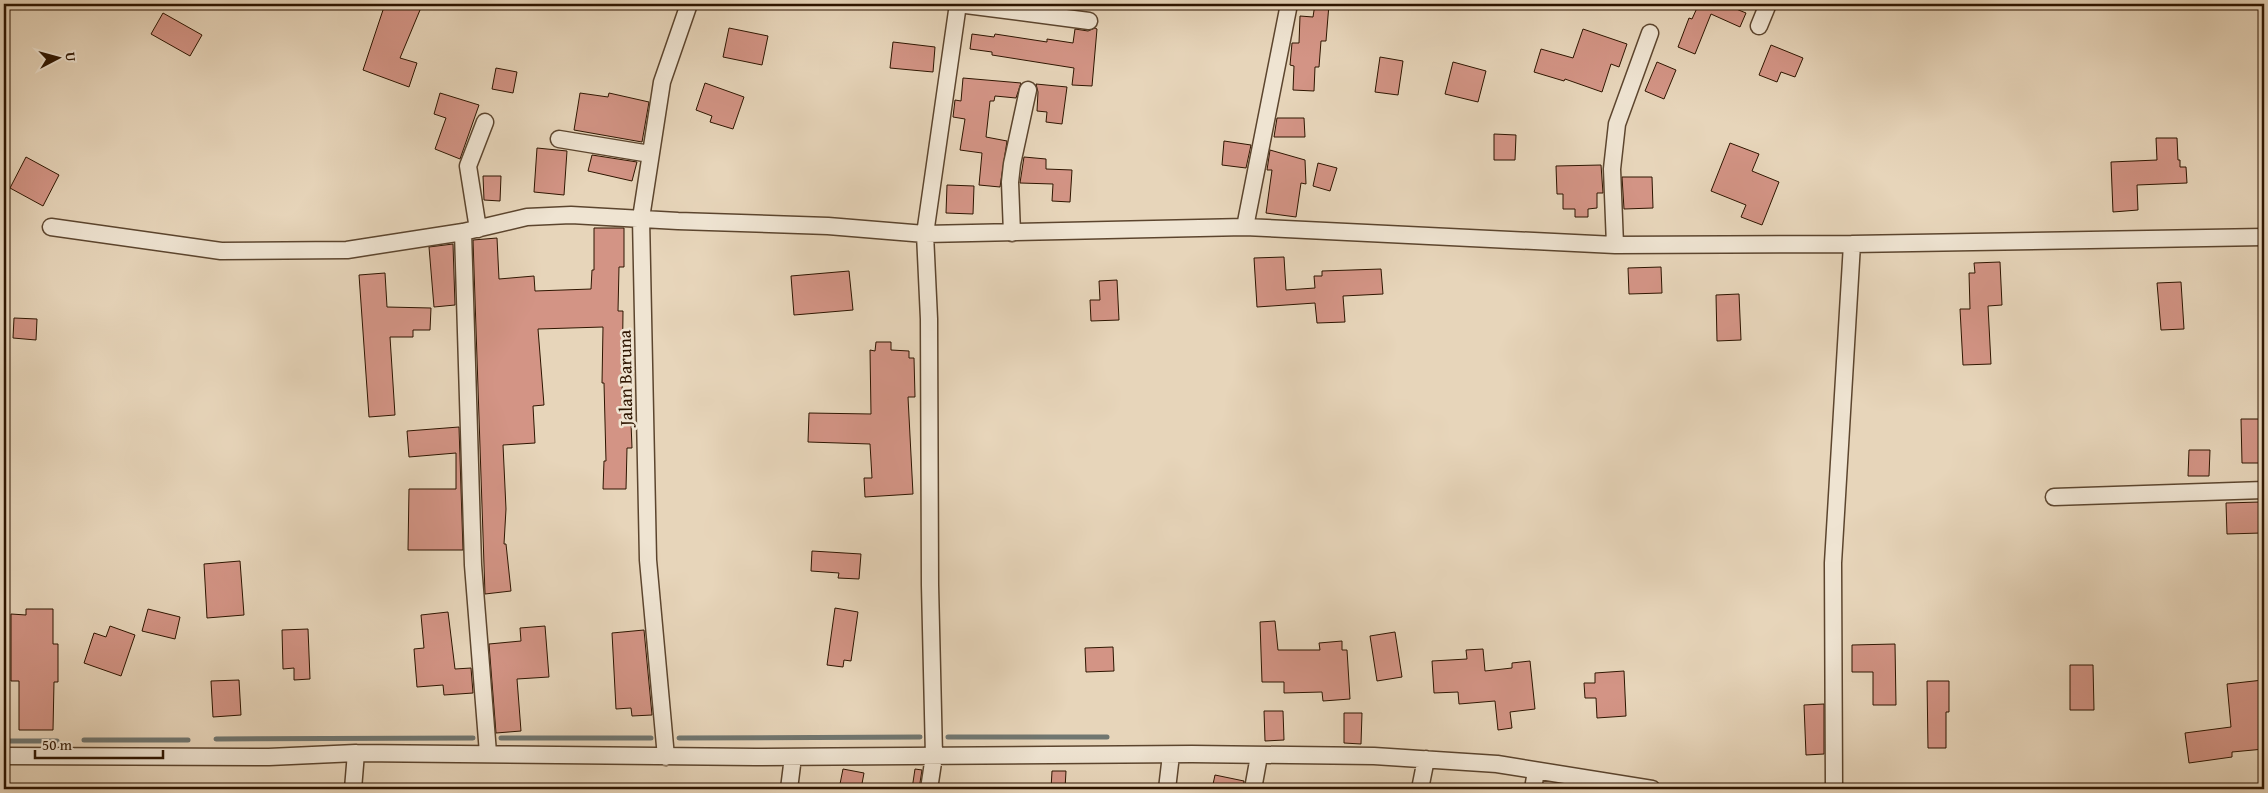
<svg xmlns="http://www.w3.org/2000/svg" width="2268" height="793" viewBox="0 0 2268 793" font-family="'Gentium Book Plus',serif">
<style>
.lines{fill:none;stroke-linecap:round;stroke-linejoin:round}
.stream{stroke:#707670;stroke-width:5}
.building{fill:#d39485;stroke:#2e1500}
.street-casing{stroke:#5c452e;stroke-width:19}
.street{stroke:#efe4d2;stroke-width:16}
.labels{text-anchor:middle;dominant-baseline:central;stroke-width:5;stroke-linejoin:round;paint-order:stroke}
.street-label{font-size:18px;fill:#2e1500;stroke:#efe4d2}
</style>
<rect width="100%" height="100%" fill="#e7d5ba"/>
<filter id="stains"><feTurbulence type="fractalNoise" baseFrequency=".004" numOctaves="4"/><feColorMatrix values="0 0 0 0 .2 0 0 0 0 .09 0 0 0 0 .02 0 0 0 .5 -.17"/></filter>
<radialGradient id="worn" r=".72"><stop offset=".6" stop-color="#630" stop-opacity="0"/><stop offset="1" stop-color="#630" stop-opacity=".3"/></radialGradient>
<g class="lines">
<path class="stream" d="M 948,737 L 1107,737
M 501,738 L 651,738
M 679,738 L 920,737
M 216,739 L 473,738
M 84,740 L 188,740
M 4,741 L 57,741"/>
</g>
<path class="building" d="M 385,4 L 405,4 L 420,10 L 400,58 L 417,63 L 409,87 L 363,70 Z
M 1315,4 L 1329,4 L 1326,41 L 1321,41 L 1319,67 L 1315,67 L 1314,91 L 1293,90 L 1294,66 L 1290,65 L 1292,43 L 1299,43 L 1300,16 L 1313,17 Z
M 1689,4 L 1724,4 L 1746,13 L 1740,27 L 1711,14 L 1695,54 L 1678,47 L 1689,18 L 1692,19 L 1697,8 Z
M 163,13 L 202,35 L 190,56 L 151,34 Z
M 729,28 L 768,36 L 762,65 L 723,57 Z
M 1095,28 L 1097,29 L 1092,86 L 1072,85 L 1074,68 L 992,55 L 992,52 L 970,49 L 972,34 L 994,37 L 995,34 L 1047,42 L 1047,39 L 1073,43 L 1075,29 L 1088,31 Z
M 1583,29 L 1627,44 L 1619,67 L 1611,64 L 1602,92 L 1565,79 L 1564,81 L 1534,72 L 1541,49 L 1573,58 Z
M 893,42 L 935,47 L 933,72 L 890,68 Z
M 1771,45 L 1803,58 L 1795,77 L 1781,72 L 1777,82 L 1759,75 Z
M 1380,57 L 1403,61 L 1398,95 L 1375,92 Z
M 1453,62 L 1486,71 L 1478,102 L 1445,94 Z
M 1657,62 L 1676,70 L 1664,99 L 1645,91 Z
M 496,68 L 517,72 L 513,93 L 492,89 Z
M 963,78 L 1021,83 L 1016,98 L 995,96 L 994,101 L 990,101 L 986,137 L 1007,141 L 1000,187 L 979,185 L 982,153 L 960,150 L 965,119 L 953,117 L 955,100 L 961,101 Z
M 705,83 L 744,97 L 733,129 L 710,122 L 712,116 L 696,110 Z
M 1036,84 L 1067,87 L 1062,124 L 1046,122 L 1047,112 L 1037,111 L 1038,92 Z
M 440,93 L 479,105 L 460,159 L 435,149 L 446,118 L 434,114 Z
M 580,93 L 608,97 L 609,93 L 649,102 L 642,142 L 574,130 Z
M 1277,118 L 1304,118 L 1305,137 L 1274,137 Z
M 1494,134 L 1516,135 L 1515,160 L 1494,160 Z
M 2156,138 L 2177,138 L 2178,160 L 2180,160 L 2180,167 L 2186,167 L 2187,183 L 2137,185 L 2138,210 L 2113,212 L 2111,162 L 2157,160 Z
M 1224,141 L 1251,145 L 1246,168 L 1222,165 Z
M 1730,143 L 1759,154 L 1752,171 L 1779,182 L 1762,225 L 1741,217 L 1746,205 L 1711,191 Z
M 537,148 L 567,151 L 564,195 L 534,192 Z
M 1270,150 L 1305,160 L 1306,184 L 1301,183 L 1296,217 L 1266,213 L 1272,170 L 1267,170 Z
M 592,155 L 637,162 L 632,181 L 588,171 Z
M 26,157 L 59,175 L 43,206 L 10,188 Z
M 1024,157 L 1046,159 L 1046,169 L 1072,170 L 1070,202 L 1052,201 L 1053,184 L 1020,183 Z
M 1318,163 L 1337,168 L 1330,191 L 1313,186 Z
M 1601,165 L 1603,193 L 1597,193 L 1597,208 L 1588,209 L 1588,217 L 1575,217 L 1575,209 L 1563,209 L 1563,194 L 1557,194 L 1556,166 Z
M 483,176 L 501,176 L 500,201 L 484,200 Z
M 1622,177 L 1652,177 L 1653,208 L 1624,209 Z
M 947,185 L 974,186 L 973,214 L 946,213 Z
M 594,228 L 624,228 L 624,267 L 619,267 L 618,311 L 623,311 L 622,399 L 630,398 L 632,448 L 627,448 L 626,489 L 603,489 L 604,461 L 606,461 L 604,383 L 602,383 L 603,327 L 538,329 L 544,405 L 533,406 L 535,443 L 503,445 L 506,509 L 504,544 L 506,544 L 511,591 L 485,594 L 473,240 L 497,238 L 499,279 L 534,276 L 535,291 L 591,289 L 592,270 L 594,270 Z
M 453,244 L 455,305 L 434,307 L 429,247 Z
M 1284,257 L 1286,290 L 1315,288 L 1314,276 L 1322,276 L 1322,271 L 1381,269 L 1383,294 L 1343,296 L 1345,322 L 1317,323 L 1315,303 L 1257,307 L 1254,258 Z
M 2000,262 L 2002,305 L 1988,306 L 1991,364 L 1963,365 L 1960,309 L 1970,309 L 1969,273 L 1975,273 L 1974,263 Z
M 1661,267 L 1662,293 L 1629,294 L 1628,268 Z
M 849,271 L 853,310 L 794,315 L 791,276 Z
M 385,273 L 387,307 L 431,308 L 430,330 L 413,330 L 413,337 L 390,337 L 395,415 L 369,417 L 359,275 Z
M 1117,280 L 1119,320 L 1091,321 L 1090,300 L 1100,300 L 1099,281 Z
M 2181,282 L 2184,329 L 2161,330 L 2157,283 Z
M 1739,294 L 1741,340 L 1717,341 L 1716,295 Z
M 14,318 L 37,319 L 36,340 L 13,338 Z
M 876,342 L 891,342 L 891,350 L 909,351 L 909,358 L 914,358 L 915,397 L 908,397 L 913,494 L 865,497 L 864,478 L 872,478 L 870,444 L 808,442 L 809,413 L 871,414 L 870,350 L 875,351 Z
M 2241,419 L 2264,419 L 2264,463 L 2242,463 Z
M 459,427 L 463,550 L 408,550 L 409,489 L 456,489 L 456,453 L 409,457 L 407,431 Z
M 2189,450 L 2210,450 L 2209,476 L 2188,476 Z
M 2260,502 L 2261,533 L 2227,534 L 2226,503 Z
M 812,551 L 861,554 L 859,579 L 838,578 L 839,573 L 811,571 Z
M 240,561 L 244,615 L 207,618 L 204,564 Z
M 835,608 L 858,612 L 851,661 L 844,660 L 843,667 L 827,665 Z
M 26,609 L 53,609 L 53,644 L 58,644 L 58,682 L 54,682 L 53,730 L 19,730 L 19,681 L 11,681 L 11,614 L 26,615 Z
M 148,609 L 180,617 L 175,639 L 142,631 Z
M 448,612 L 455,669 L 471,668 L 473,693 L 444,695 L 443,685 L 417,687 L 414,649 L 424,648 L 421,615 Z
M 1275,621 L 1278,650 L 1320,650 L 1319,643 L 1342,641 L 1342,650 L 1347,650 L 1350,699 L 1323,701 L 1322,692 L 1284,693 L 1284,682 L 1262,682 L 1260,622 Z
M 110,626 L 135,635 L 121,676 L 84,663 L 94,633 L 106,637 Z
M 545,626 L 549,677 L 517,679 L 521,731 L 496,733 L 489,644 L 521,641 L 520,628 Z
M 308,629 L 310,679 L 294,680 L 294,668 L 283,669 L 282,630 Z
M 644,630 L 652,715 L 632,716 L 631,708 L 616,709 L 612,633 Z
M 1395,632 L 1402,677 L 1377,681 L 1370,636 Z
M 1895,644 L 1896,705 L 1873,705 L 1873,672 L 1852,672 L 1852,645 Z
M 1113,647 L 1114,671 L 1086,672 L 1085,648 Z
M 1483,649 L 1485,671 L 1512,668 L 1512,663 L 1530,661 L 1535,709 L 1510,712 L 1512,728 L 1498,730 L 1495,701 L 1459,704 L 1458,692 L 1434,693 L 1432,661 L 1467,659 L 1466,650 Z
M 2070,665 L 2093,665 L 2094,710 L 2070,710 Z
M 1624,671 L 1626,716 L 1597,718 L 1596,698 L 1585,698 L 1584,683 L 1595,683 L 1595,673 Z
M 239,680 L 241,715 L 213,717 L 211,681 Z
M 2263,680 L 2264,749 L 2232,752 L 2232,757 L 2189,763 L 2185,733 L 2231,727 L 2227,684 Z
M 1927,681 L 1949,681 L 1949,712 L 1946,712 L 1946,748 L 1928,748 Z
M 1824,704 L 1824,754 L 1806,755 L 1804,705 Z
M 1264,711 L 1283,711 L 1284,740 L 1265,741 Z
M 1344,713 L 1362,713 L 1361,744 L 1344,743 Z
M 843,769 L 864,773 L 861,789 L 839,789 Z
M 915,769 L 922,770 L 919,789 L 912,789 Z
M 1052,771 L 1066,771 L 1065,789 L 1051,789 Z
M 1215,775 L 1244,781 L 1243,789 L 1212,789 Z"/>
<g class="lines">
<g class="street-casing">
<path id="street" d="M 1759,26 L 1768,4
M 559,139 L 650,154
M 51,227 L 221,251 L 347,250 L 463,232 L 527,217 L 571,215 L 678,221 L 828,226 L 925,234 L 1245,227 L 1615,245 L 1852,244 L 2264,237
M 1245,227 L 1289,4
M 478,229 L 468,166 L 485,122
M 463,232 L 473,565 L 488,753
M 1012,233 L 1010,182 L 1012,164 L 1028,90
M 1615,245 L 1612,169 L 1617,124 L 1650,33
M 2054,497 L 2264,490
M 4,756 L 269,757 L 356,753 L 756,757 L 1192,754 L 1374,756 L 1497,764 L 1652,789
M 666,757 L 648,560 L 641,218 L 662,82 L 689,4
M 353,789 L 356,753
M 789,789 L 793,757
M 929,789 L 934,756 L 930,585 L 929,319 L 925,234 L 958,4 L 1089,21
M 1167,789 L 1171,755
M 1253,789 L 1259,756
M 1420,789 L 1426,759
M 1533,789 L 1536,771
M 1834,789 L 1833,563 L 1852,244"/>
</g>
<use href="#street" class="street"/>
</g>
<g class="labels">
<g class="street-label">
<text transform="translate(625 378) rotate(-91)">Jalan Baruna</text>
</g>
</g>
<rect width="2268" height="793" fill="none" stroke="#e7d5ba" stroke-width="20"/>
<rect x="5" y="5" width="2258" height="783" fill="none" stroke="#2e1500" stroke-width="2.5"/>
<rect x="10" y="10" width="2248" height="773" fill="none" stroke="#2e1500"/>
<g transform="translate(58 58) rotate(84)" stroke="#efe4d2" stroke-width="4" paint-order="stroke">
<path d="M0-4L9 19L0 12L-9 19Z" fill="#2e1500"/>
<text y="-8" font-size="14" font-weight="bold" text-anchor="middle" fill="#2e1500">U</text>
</g>
<path d="M35 750v8h128v-8" fill="none" stroke="#2e1500" stroke-width="2.5"/>
<text x="42" y="750" font-size="15" fill="#2e1500" stroke="#efe4d2" stroke-width="4" paint-order="stroke">50 m</text>
<rect width="100%" height="100%" filter="url(#stains)"/>
<rect width="100%" height="100%" fill="url(#worn)"/>
</svg>
